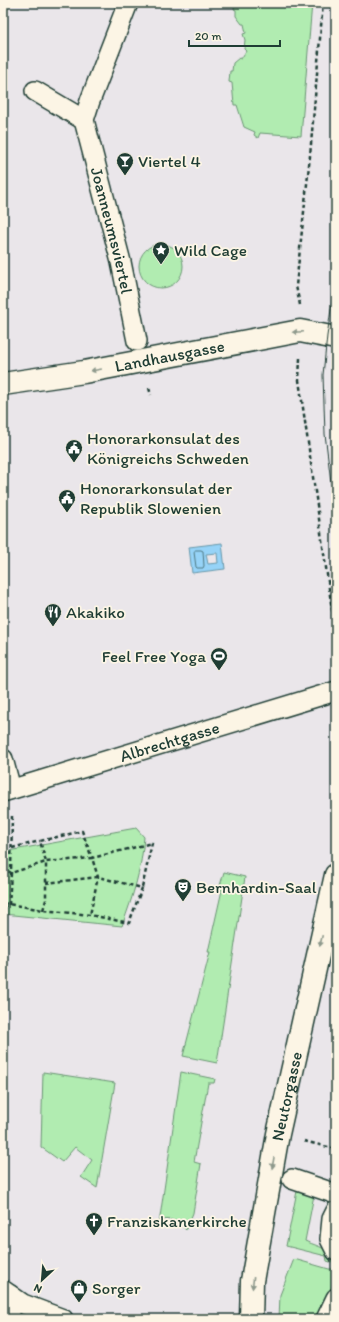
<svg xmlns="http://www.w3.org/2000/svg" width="339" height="1322" viewBox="0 0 339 1322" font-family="Itim,sans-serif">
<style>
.green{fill:#b1ecb1;stroke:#689472}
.water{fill:#96d3f7;stroke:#6697a9;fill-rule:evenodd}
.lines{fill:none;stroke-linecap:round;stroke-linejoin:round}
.shore{stroke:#4f7982;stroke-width:1}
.pedestrian-casing{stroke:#1f3d34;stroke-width:22}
.minor-casing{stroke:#1f3d34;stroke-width:25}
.path{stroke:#1f3d34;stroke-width:2.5;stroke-dasharray:4 3;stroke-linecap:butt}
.pedestrian{stroke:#fcf5e5;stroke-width:19}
.minor{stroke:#fcf5e5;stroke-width:22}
.tram{stroke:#1f3d34;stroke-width:1}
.oneway{fill:#8e998c}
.labels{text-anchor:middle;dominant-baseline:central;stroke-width:3.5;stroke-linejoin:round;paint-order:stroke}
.poi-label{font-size:17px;fill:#1f3d34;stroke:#fcf5e5;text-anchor:start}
.street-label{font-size:17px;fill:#1f3d34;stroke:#fcf5e5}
</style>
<rect width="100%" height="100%" fill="#eae6ea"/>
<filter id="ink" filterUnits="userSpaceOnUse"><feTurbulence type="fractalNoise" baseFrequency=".025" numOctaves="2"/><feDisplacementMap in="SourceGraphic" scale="8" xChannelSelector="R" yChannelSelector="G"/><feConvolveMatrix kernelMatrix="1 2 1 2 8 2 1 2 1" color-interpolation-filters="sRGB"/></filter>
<g filter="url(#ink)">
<path class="green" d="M 235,3 L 312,3 L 301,136 L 260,133 L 258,138 L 254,135 L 255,132 L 244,127 L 237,105 L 234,105 L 232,83 L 229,82 L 230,71 L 232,71 L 233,63 L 239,58 L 241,59 L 246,51 L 244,49 L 245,40 L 243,34 L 246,33 L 244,24 L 242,24 L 236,16 L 236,10 L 234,9 Z
M139 266a22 22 0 1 1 44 0a22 22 0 1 1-44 0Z
M 136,828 L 144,837 C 142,868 133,896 122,926 L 3,914 L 3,829 L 8,851 Z
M 224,872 L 245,877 L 217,1063 L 183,1056 L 210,952 L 208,952 L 222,890 L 219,889 Z
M 43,1072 L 115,1083 L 97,1188 L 81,1177 L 92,1160 L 75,1147 L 62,1162 L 41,1147 Z
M 181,1072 L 215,1079 L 214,1083 L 208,1083 L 194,1162 L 201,1164 L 193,1213 L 186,1230 C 178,1222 173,1218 162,1220 L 159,1224 Z
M 298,1186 L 314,1195 L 305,1241 C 316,1246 334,1249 336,1264 L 327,1261 L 326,1256 L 286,1246 Z
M 294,1259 L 329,1269 L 336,1269 L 336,1276 L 319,1319 L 279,1319 L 280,1295 Z"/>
<path class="water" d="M 222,543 L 225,569 L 192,573 L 189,547 ZM 217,553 L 218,563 L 208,564 L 206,554 Z"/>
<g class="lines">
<path class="shore" d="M 196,550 L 201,550 L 203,551 L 204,566 L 203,568 L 197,568 L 196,567 L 194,552 Z"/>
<g class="pedestrian-casing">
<g id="pedestrian">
<path id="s1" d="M 128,3 L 90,101 L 84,120 L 121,262 L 137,341"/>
<path d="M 35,91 L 84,120"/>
<path d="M 3,759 L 11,789"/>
<path id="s2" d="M 3,792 L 336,691"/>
<path d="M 292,1179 L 336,1194"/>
<path d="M 336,1211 L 332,1219 L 330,1239 L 336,1251"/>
<path d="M 3,1290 L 23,1304 L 63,1319"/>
<path d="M 10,1319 L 10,1295"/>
<path d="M 326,1319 L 336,1298"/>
</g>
</g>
<g class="minor-casing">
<g id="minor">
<path id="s3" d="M 3,384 L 84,372 L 300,331 L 336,338"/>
<path id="s4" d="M 251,1319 L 252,1281 L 278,1134 L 336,875"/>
</g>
</g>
<path class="path" d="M 300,305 L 296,286 L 310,156 L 323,3
M 300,358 L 299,380 L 336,637
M 149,388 L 151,395
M 12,848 L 40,841
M 3,867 L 11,873 L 12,815
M 3,903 L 43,910 L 90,915 L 129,923 L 142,888 L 98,877 L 46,883
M 9,905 L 11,873 L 46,862 L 40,841 L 82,831 L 92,858 L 152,843 L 142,888
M 3,907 L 9,905
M 43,910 L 46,900 L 46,862 L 92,858 L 98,877 L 90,915
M 304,1141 L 336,1149"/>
<use href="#pedestrian" class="pedestrian"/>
<use href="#minor" class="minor"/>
<path class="tram" d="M 336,277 L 327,336 L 323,375 L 325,434 L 336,522"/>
</g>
<defs><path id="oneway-solid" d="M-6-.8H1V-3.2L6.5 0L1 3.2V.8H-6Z"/></defs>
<g class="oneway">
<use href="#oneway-solid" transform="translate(298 332) rotate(178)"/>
<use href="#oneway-solid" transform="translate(96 370) rotate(170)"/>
<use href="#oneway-solid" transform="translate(321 941) rotate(103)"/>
<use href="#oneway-solid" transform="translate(273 1163) rotate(100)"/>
<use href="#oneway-solid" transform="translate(253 1283) rotate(96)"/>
</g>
</g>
<defs>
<g id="bar-pin" transform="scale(0.9)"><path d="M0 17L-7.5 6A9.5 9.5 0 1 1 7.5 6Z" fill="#1f3d34" stroke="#fcf5e5"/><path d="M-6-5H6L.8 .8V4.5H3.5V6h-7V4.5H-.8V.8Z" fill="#fff"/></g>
<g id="sight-pin" transform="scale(0.9)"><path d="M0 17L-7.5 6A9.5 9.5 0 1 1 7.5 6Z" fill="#1f3d34" stroke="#fcf5e5"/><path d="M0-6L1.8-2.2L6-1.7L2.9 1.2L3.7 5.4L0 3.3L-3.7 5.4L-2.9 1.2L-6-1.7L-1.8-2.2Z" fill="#fff"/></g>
<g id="civic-pin" transform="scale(0.9)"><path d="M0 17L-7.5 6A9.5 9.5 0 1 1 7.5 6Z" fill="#1f3d34" stroke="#fcf5e5"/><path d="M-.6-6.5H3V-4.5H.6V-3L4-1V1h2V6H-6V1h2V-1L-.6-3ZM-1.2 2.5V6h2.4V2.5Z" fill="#fff"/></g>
<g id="restaurant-pin" transform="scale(0.9)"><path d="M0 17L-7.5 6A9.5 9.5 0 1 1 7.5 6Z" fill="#1f3d34" stroke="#fcf5e5"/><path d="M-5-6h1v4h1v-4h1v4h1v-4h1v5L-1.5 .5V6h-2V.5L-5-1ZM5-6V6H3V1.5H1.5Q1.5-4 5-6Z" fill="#fff"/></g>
<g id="stadium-pin" transform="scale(0.9)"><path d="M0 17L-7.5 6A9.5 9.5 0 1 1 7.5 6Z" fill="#1f3d34" stroke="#fcf5e5"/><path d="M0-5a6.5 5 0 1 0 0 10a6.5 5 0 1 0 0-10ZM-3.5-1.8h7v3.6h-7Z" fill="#fff"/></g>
<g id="theatre-pin" transform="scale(0.9)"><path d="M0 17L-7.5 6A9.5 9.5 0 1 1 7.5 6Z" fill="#1f3d34" stroke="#fcf5e5"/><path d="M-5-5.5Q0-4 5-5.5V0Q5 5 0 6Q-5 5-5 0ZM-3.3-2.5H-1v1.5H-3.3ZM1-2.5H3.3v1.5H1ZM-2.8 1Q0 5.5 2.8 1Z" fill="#fff"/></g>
<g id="church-pin" transform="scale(0.9)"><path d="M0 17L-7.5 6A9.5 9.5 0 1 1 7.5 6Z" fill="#1f3d34" stroke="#fcf5e5"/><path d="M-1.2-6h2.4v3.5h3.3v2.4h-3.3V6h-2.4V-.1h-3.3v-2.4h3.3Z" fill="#fff"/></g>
<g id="shop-pin" transform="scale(0.9)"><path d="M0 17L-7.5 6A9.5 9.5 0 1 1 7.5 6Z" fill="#1f3d34" stroke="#fcf5e5"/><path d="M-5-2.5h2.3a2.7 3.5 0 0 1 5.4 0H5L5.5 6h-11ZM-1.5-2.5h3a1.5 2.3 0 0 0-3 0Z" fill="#fff"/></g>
</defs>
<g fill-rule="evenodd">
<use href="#bar-pin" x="125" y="161"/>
<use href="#sight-pin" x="161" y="250"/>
<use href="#civic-pin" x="74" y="448"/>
<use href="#civic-pin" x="67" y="498"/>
<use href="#restaurant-pin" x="53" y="612"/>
<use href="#stadium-pin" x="219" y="656"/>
<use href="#theatre-pin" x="183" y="887"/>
<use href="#church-pin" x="94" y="1221"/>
<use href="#shop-pin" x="79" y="1288"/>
</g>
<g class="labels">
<g class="poi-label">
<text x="138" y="161">Viertel 4</text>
<text x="174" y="250">Wild Cage</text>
<text x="87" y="438">Honorarkonsulat des<tspan x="87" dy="20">Königreichs Schweden</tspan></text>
<text x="80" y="488">Honorarkonsulat der<tspan x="80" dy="20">Republik Slowenien</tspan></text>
<text x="66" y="612">Akakiko</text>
<text x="206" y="656" text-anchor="end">Feel Free Yoga</text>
<text x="196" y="887">Bernhardin-Saal</text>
<text x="107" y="1221">Franziskanerkirche</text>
<text x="92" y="1288">Sorger</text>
</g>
<g class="street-label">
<text stroke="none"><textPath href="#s1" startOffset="239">Joanneumsviertel</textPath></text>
<text stroke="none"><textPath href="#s3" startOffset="169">Landhausgasse</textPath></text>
<text stroke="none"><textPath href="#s2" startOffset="174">Albrechtgasse</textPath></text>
<text stroke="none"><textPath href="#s4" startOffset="226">Neutorgasse</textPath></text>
</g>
</g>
<rect width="339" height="1322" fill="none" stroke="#fcf5e5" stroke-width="16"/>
<rect x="8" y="8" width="323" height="1306" fill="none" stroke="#1f3d34" stroke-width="1.5" filter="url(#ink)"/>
<g transform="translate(42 1280) rotate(206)" stroke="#fcf5e5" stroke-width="3" paint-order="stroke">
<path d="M0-3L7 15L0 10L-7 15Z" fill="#1f3d34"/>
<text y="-6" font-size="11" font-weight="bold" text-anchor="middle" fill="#1f3d34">N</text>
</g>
<path d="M189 40v6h91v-6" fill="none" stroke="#1f3d34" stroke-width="2"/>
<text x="195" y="40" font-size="12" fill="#1f3d34" stroke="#fcf5e5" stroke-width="3" paint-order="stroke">20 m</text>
</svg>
